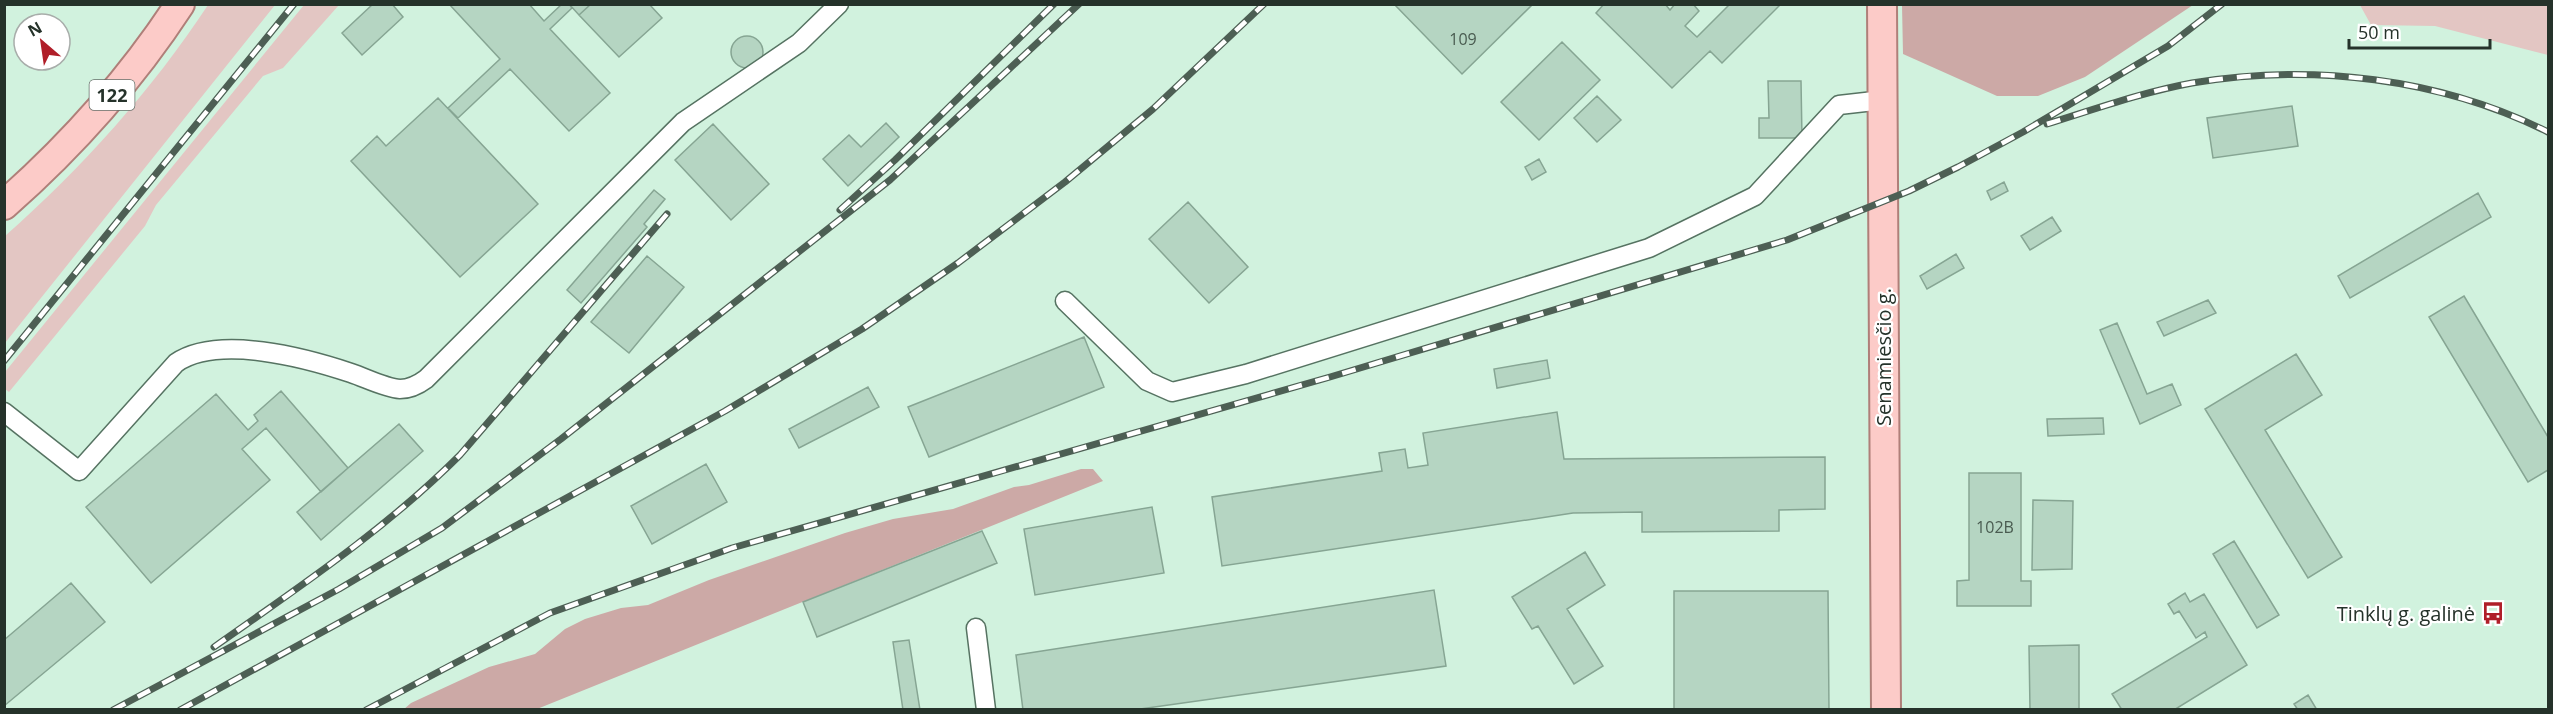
<svg xmlns="http://www.w3.org/2000/svg" width="2553" height="714" viewBox="0 0 2553 714" font-family="'Open Sans',sans-serif">
<style>
.green{fill:#e3c6c3}
.forest{fill:#cca9a6}
.building{fill:#b5d5c2;stroke:#86a593;stroke-width:1.5}
.lines{fill:none;stroke-linecap:round;stroke-linejoin:round}
.minor-casing{stroke:#567362;stroke-width:21}
.primary-casing{stroke:#af7f79;stroke-width:32}
.minor{stroke:#fff;stroke-width:18}
.primary{stroke:#fccbc8;stroke-width:28}
.rail-casing{stroke:#4d5f54;stroke-width:7}
.rail{stroke:#fff;stroke-width:4.5;stroke-dasharray:14;stroke-linecap:butt}
.labels{text-anchor:middle;dominant-baseline:central;stroke-width:4.5;stroke-linejoin:round;paint-order:stroke}
.number-label{font-size:16px;fill:#495b50}
.shield{fill:#fff;stroke:#66706a;stroke-width:1.5}
.shield-label{font-size:18px;font-weight:bold;fill:#25322a}
.street-label{font-size:20px;fill:#25322a;stroke:#fff}
.poi-label{font-size:20px;fill:#25322a;stroke:#fff;text-anchor:end}
</style>
<rect width="100%" height="100%" fill="#d1f2de"/>
<path class="green" d="M 208,5 L 275,5 L 5,343 L 5,236 C 82,168 152,90 208,5 Z
M 304,5 L 339,5 L 283,68 L 263,76 L 156,205 L 145,226 L 9,392 L 5,389 L 5,372 Z
M 2360,5 L 2548,5 L 2548,55 L 2435,26 L 2371,25 Z"/>
<path class="forest" d="M 1902,5 L 1902,4 L 2193,5 L 2085,77 L 2038,96 L 1997,96 L 1903,54 Z
M 1081,469 L 1093,469 L 1103,481 L 537,709 L 403,710 L 411,703 L 489,667 L 535,654 L 565,629 L 585,619 L 621,608 L 648,605 L 709,580 L 845,533 L 893,519 L 953,509 L 1014,487 L 1029,485 Z"/>
<path class="building" d="M 373,4 L 392,4 L 403,17 L 362,55 L 342,33 Z
M 449,4 L 529,4 L 544,21 L 562,4 L 569,4 L 572,8 L 550,29 L 610,93 L 569,131 L 510,69 L 458,118 L 448,108 L 500,59 Z
M 569,4 L 591,4 L 579,15 Z
M 591,4 L 649,4 L 662,18 L 619,57 L 579,15 Z
M 1394,4 L 1533,4 L 1462,74 Z
M 1604,4 L 1665,4 L 1670,10 L 1675,4 L 1693,4 L 1699,11 L 1685,26 L 1697,37 L 1730,4 L 1781,4 L 1722,63 L 1710,51 L 1672,88 L 1596,13 Z
M731 52a16 16 0 1 1 32 0a16 16 0 1 1-32 0Z
M 1562,42 L 1600,80 L 1539,140 L 1501,102 Z
M 1768,81 L 1801,81 L 1802,138 L 1759,138 L 1759,118 L 1769,118 Z
M 1597,96 L 1621,120 L 1597,142 L 1574,118 Z
M 438,98 L 538,204 L 460,277 L 351,161 L 377,136 L 386,146 Z
M 2292,106 L 2298,146 L 2213,158 L 2207,118 Z
M 886,123 L 899,137 L 848,186 L 823,159 L 849,135 L 861,147 Z
M 713,124 L 769,184 L 731,220 L 675,160 Z
M 1539,159 L 1546,172 L 1532,180 L 1525,167 Z
M 2004,182 L 2008,191 L 1991,200 L 1987,191 Z
M 654,190 L 665,199 L 644,224 L 647,227 L 581,303 L 567,290 Z
M 2478,193 L 2491,217 L 2350,298 L 2338,276 Z
M 1188,202 L 1248,267 L 1209,303 L 1149,239 Z
M 2052,217 L 2061,231 L 2030,250 L 2021,236 Z
M 1956,254 L 1964,268 L 1927,289 L 1920,276 Z
M 647,256 L 684,287 L 629,353 L 591,322 Z
M 2464,296 L 2548,437 L 2548,470 L 2528,482 L 2429,317 Z
M 2208,300 L 2216,313 L 2164,336 L 2157,322 Z
M 2117,323 L 2147,394 L 2172,384 L 2181,405 L 2140,424 L 2100,330 Z
M 1084,337 L 1104,387 L 929,457 L 908,407 Z
M 2296,354 L 2322,395 L 2265,430 L 2342,557 L 2308,578 L 2205,409 Z
M 1547,360 L 1550,378 L 1497,388 L 1494,369 Z
M 868,387 L 879,407 L 799,448 L 789,429 Z
M 281,391 L 348,468 L 321,492 L 266,428 L 242,449 L 270,480 L 151,583 L 86,507 L 216,394 L 248,430 L 258,421 L 254,415 Z
M 1557,412 L 1564,459 L 1825,457 L 1825,509 L 1779,510 L 1779,531 L 1642,532 L 1642,512 L 1573,513 L 1222,566 L 1212,497 L 1382,471 L 1379,453 L 1405,449 L 1408,468 L 1428,465 L 1423,433 Z
M 2103,418 L 2104,434 L 2048,436 L 2047,419 Z
M 399,424 L 423,451 L 321,540 L 297,512 Z
M 706,464 L 727,502 L 652,544 L 631,506 Z
M 1969,473 L 2021,473 L 2021,581 L 2031,581 L 2031,606 L 1957,606 L 1957,581 L 1969,580 Z
M 2033,500 L 2073,501 L 2072,569 L 2032,570 Z
M 1152,507 L 1164,573 L 1035,595 L 1024,529 Z
M 982,531 L 997,563 L 817,637 L 803,602 Z
M 2234,541 L 2279,615 L 2257,628 L 2213,554 Z
M 1585,552 L 1605,585 L 1567,609 L 1603,666 L 1574,684 L 1538,626 L 1532,629 L 1512,597 Z
M 71,583 L 105,622 L 4,706 L 4,640 Z
M 1434,590 L 1446,666 L 1133,710 L 1023,710 L 1016,655 Z
M 1674,591 L 1828,591 L 1829,710 L 1674,710 Z
M 2185,593 L 2190,602 L 2204,594 L 2247,665 L 2174,710 L 2122,710 L 2112,694 L 2207,637 L 2205,632 L 2196,638 L 2179,611 L 2174,614 L 2168,604 Z
M 909,640 L 920,710 L 903,710 L 893,642 Z
M 2079,645 L 2079,710 L 2030,710 L 2029,646 Z
M 2308,695 L 2317,710 L 2298,710 L 2294,704 Z"/>
<g class="lines">
<g class="minor-casing">
<path id="minor" d="M 1065,301 L 1147,381 L 1172,392 L 1246,374 L 1649,248 L 1755,196 L 1839,105 L 1883,100
M 4,412 L 79,471 L 176,363 C 218,334 306,358 351,373 C 366,378 385,388 400,389 C 410,389 418,385 426,379 L 683,122 L 799,43 L 839,4
M 976,628 L 986,710"/>
</g>
<g class="primary-casing">
<path id="primary" d="M 1882,4 L 1886,710
M 4,205 C 71,146 131,79 180,4"/>
</g>
<use href="#minor" class="minor"/>
<use href="#primary" class="primary"/>
<g class="rail-casing">
<path id="rail" d="M 2047,124 C 2095,109 2143,92 2192,83 C 2312,63 2440,78 2548,132
M 840,210 L 895,160 L 1054,4
M 4,361 L 294,4
M 214,647 C 299,587 386,529 460,455 L 667,214
M 113,710 L 339,589 L 442,528 L 561,439 L 890,180 L 1079,4
M 180,710 L 725,411 L 862,329 L 958,263 L 1065,182 L 1153,109 L 1264,4
M 366,710 L 550,613 L 732,548 L 1330,377 L 1787,240 L 1909,191 L 1958,167 L 2023,132 L 2168,46 L 2222,4"/>
</g>
<use href="#rail" class="rail"/>
</g>
<defs>
<g id="bus-bare" transform="scale(1.8)"><path d="M-5-6H5V4H4V6H2V4H-2V6H-4V4H-5ZM-3.5-4V0h7V-4ZM-3.5 1.2v1.5H-2V1.2ZM2 1.2v1.5H3.5V1.2Z" fill="#b01e29" stroke="#fff" stroke-width="2.5" paint-order="stroke"/></g>
</defs>
<g fill-rule="evenodd">
<use href="#bus-bare" x="2493" y="613"/>
</g>
<g class="labels">
<g class="number-label">
<text x="1463" y="39">109</text>
<text x="1995" y="527">102B</text>
</g>
<rect class="shield" x="89.5" y="80" width="45" height="30" rx="4.5"/>
<g class="shield-label">
<text x="112" y="95">122</text>
</g>
<g class="street-label">
<text transform="translate(1883 357) rotate(-90)">Senamiesčio g.</text>
</g>
<g class="poi-label">
<text x="2475" y="613">Tinklų g. galinė</text>
</g>
</g>
<rect width="2553" height="714" fill="none" stroke="#25322a" stroke-width="12"/>
<g transform="translate(42 42) rotate(331)"><circle r="28" fill="#ffffff" stroke="#a8adaa" stroke-width="1.5"/>
<path d="M0-4.5L10 22L0 15L-10 22Z" fill="#b01e29"/>
<text y="-9" font-size="16" font-weight="bold" text-anchor="middle" fill="#25322a">N</text>
</g>
<path d="M2349 39v9h141v-9" fill="none" stroke="#25322a" stroke-width="3"/>
<text x="2358" y="39" font-size="18" fill="#25322a" stroke="#ffffff" stroke-width="4.5" paint-order="stroke">50 m</text>
</svg>
